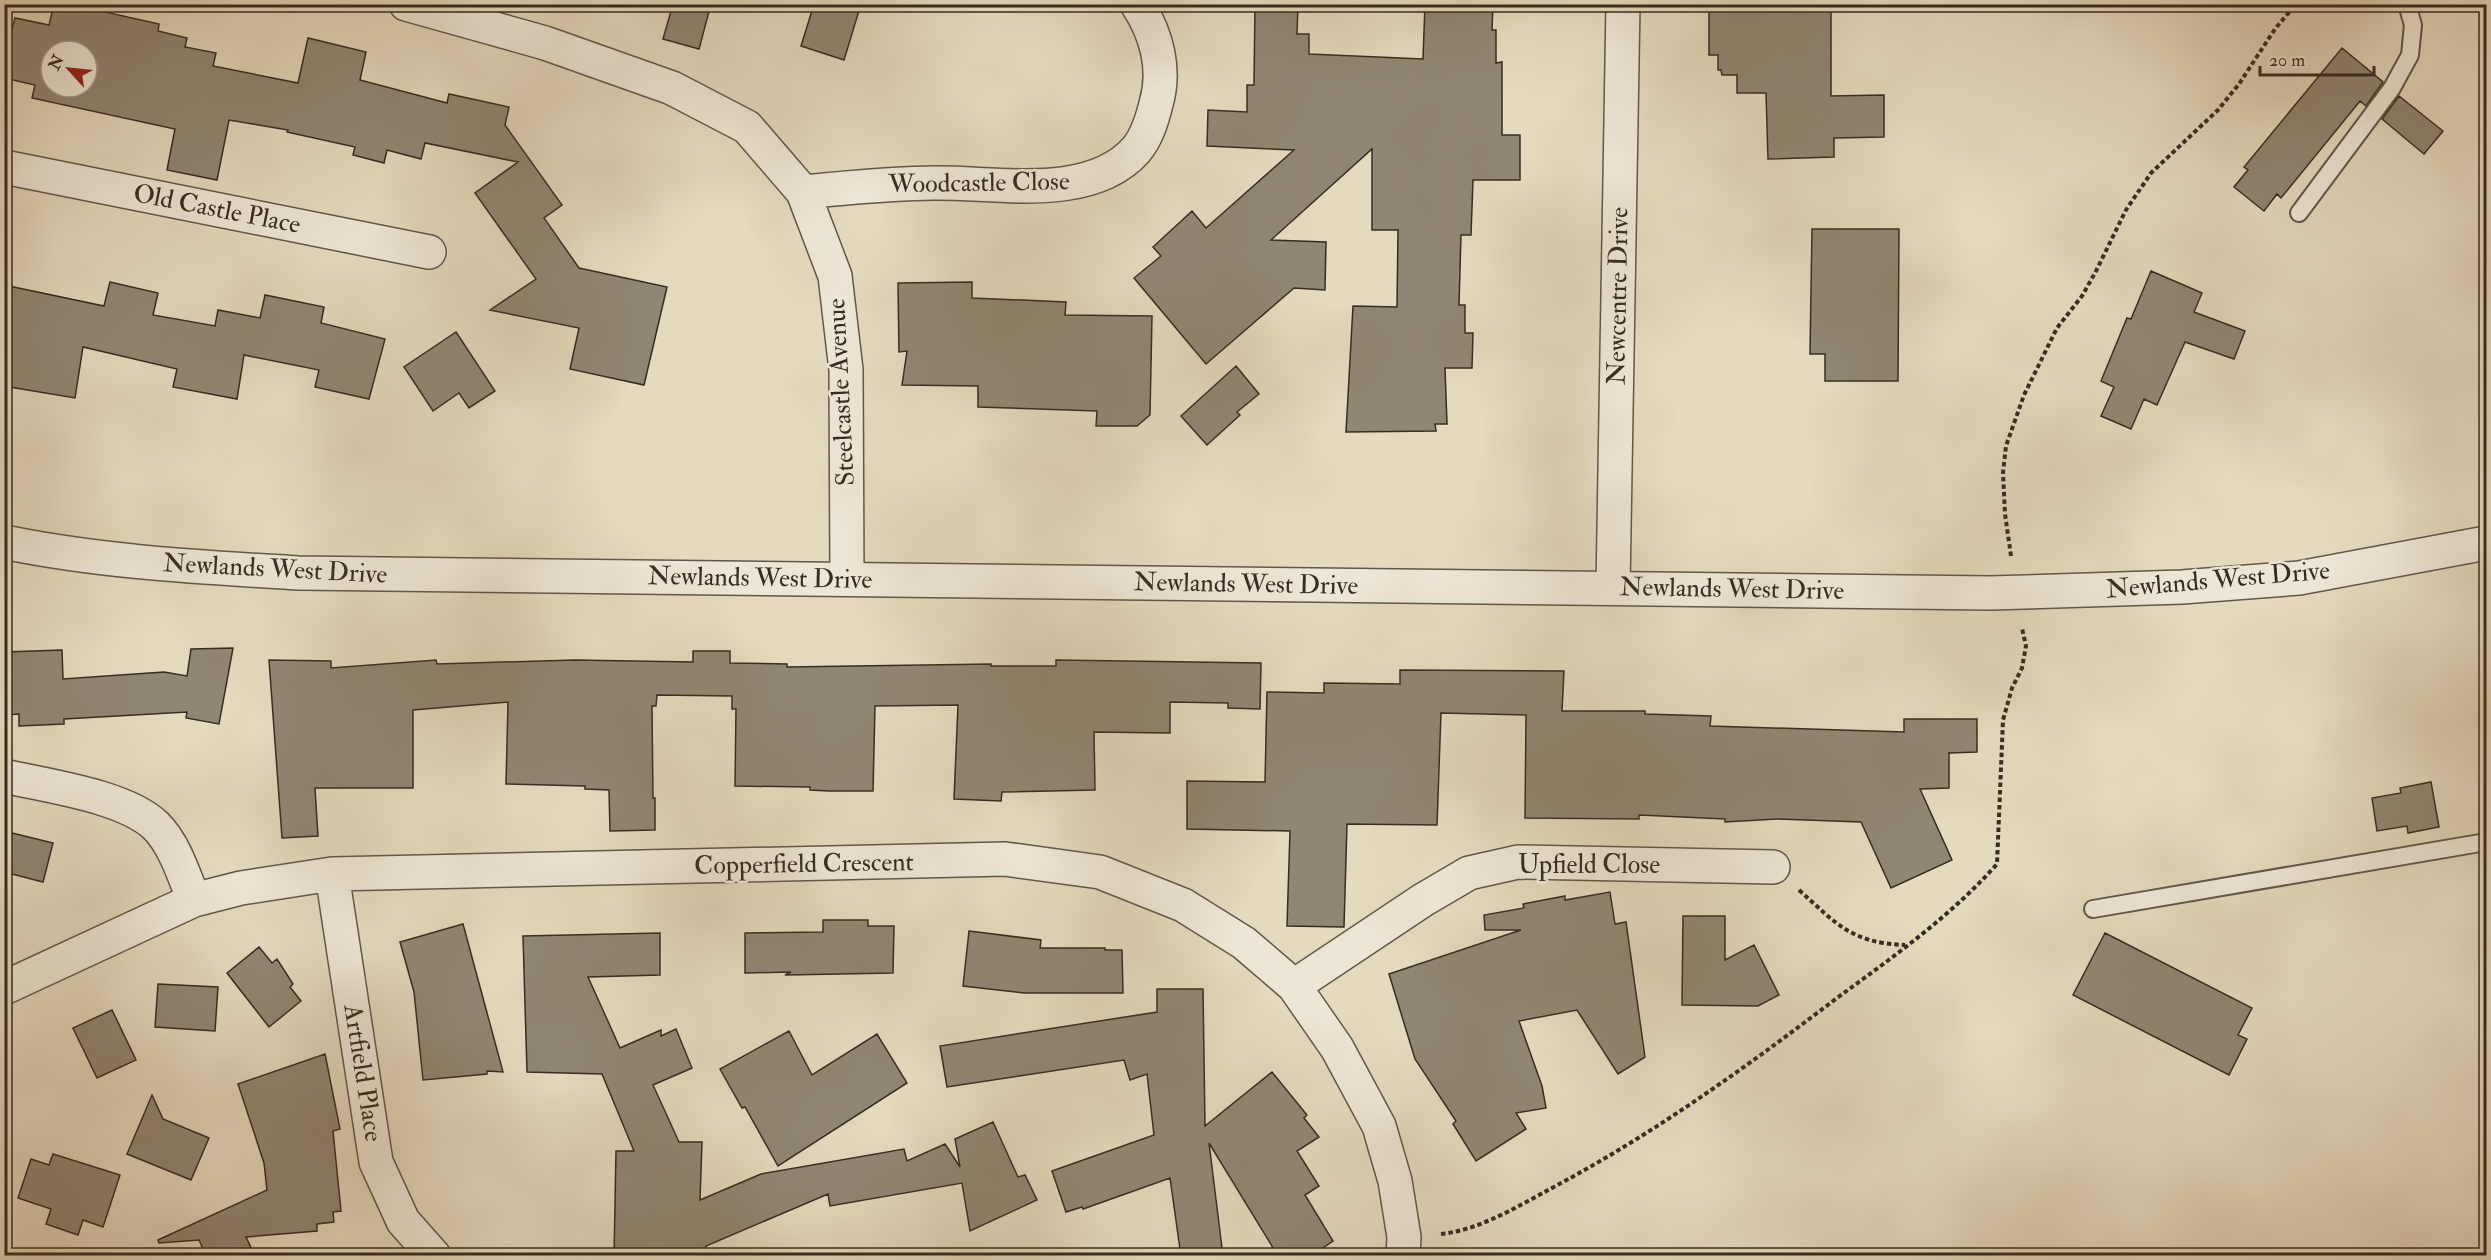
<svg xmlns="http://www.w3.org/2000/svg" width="2491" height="1260" viewBox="0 0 2491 1260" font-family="'IM FELL Double Pica',serif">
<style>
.building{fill:#918673;stroke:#372c22;stroke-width:1.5;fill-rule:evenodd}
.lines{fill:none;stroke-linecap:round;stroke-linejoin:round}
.service-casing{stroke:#625749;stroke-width:20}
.minor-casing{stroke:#625749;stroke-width:36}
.tertiary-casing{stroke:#625749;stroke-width:36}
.path{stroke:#372c22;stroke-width:4;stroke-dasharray:4.5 3;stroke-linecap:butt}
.service{stroke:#eee6d5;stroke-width:16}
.minor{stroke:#eee6d5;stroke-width:33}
.tertiary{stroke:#eee6d5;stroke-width:33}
.labels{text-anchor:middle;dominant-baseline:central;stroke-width:5;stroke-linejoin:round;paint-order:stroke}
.street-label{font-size:26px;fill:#372c22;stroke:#eee6d5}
</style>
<rect width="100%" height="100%" fill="#e5d9be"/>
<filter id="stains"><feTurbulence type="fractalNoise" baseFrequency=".00333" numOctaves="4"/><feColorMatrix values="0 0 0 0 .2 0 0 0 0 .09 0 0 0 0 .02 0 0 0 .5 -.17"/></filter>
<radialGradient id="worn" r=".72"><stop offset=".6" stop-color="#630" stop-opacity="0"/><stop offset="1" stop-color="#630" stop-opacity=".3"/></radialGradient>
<path class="building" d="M 54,4 L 106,4 L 105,12 L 159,24 L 158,31 L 187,38 L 185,47 L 216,53 L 213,66 L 298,83 L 308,38 L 366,52 L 360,80 L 447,103 L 449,94 L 509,107 L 505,125 L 562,205 L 544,218 L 579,268 L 667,287 L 644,385 L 570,369 L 579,328 L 490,310 L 536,279 L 475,193 L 518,162 L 425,143 L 421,159 L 387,150 L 384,163 L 353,155 L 355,147 L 287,132 L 288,130 L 229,120 L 217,180 L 167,170 L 175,129 L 32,98 L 35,85 L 4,78 L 4,28 L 12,29 L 15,18 L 49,25 ZM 51,51 L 87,51 L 87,87 L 51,87 Z
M 673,4 L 711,4 L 699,49 L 663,39 Z
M 814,4 L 861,4 L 844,60 L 801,46 Z
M 1255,4 L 1298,4 L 1297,34 L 1309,34 L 1309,54 L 1423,59 L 1425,4 L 1493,4 L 1492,30 L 1496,30 L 1496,63 L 1502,62 L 1502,135 L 1520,135 L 1520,180 L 1473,180 L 1471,235 L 1461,235 L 1459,305 L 1465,305 L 1465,333 L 1473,333 L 1472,368 L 1445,368 L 1447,424 L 1435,424 L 1436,431 L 1346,432 L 1353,306 L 1397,307 L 1398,230 L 1372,230 L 1372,149 L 1271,240 L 1326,242 L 1325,290 L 1294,288 L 1206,364 L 1134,278 L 1161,256 L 1153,247 L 1192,211 L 1206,228 L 1294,150 L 1207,146 L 1208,110 L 1247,112 L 1247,85 L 1254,85 Z
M 1786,7 L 1831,7 L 1831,96 L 1884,95 L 1884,137 L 1834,138 L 1834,157 L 1768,159 L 1766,93 L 1737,93 L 1737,75 L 1722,75 L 1721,70 L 1718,70 L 1718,55 L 1709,55 L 1709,8 Z
M 2342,48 L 2383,82 L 2366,106 L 2360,101 L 2281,198 L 2277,194 L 2264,211 L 2234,187 L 2248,170 L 2244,167 Z
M 2399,96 L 2443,131 L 2424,154 L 2382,119 Z
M 1812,229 L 1899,229 L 1898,381 L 1825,381 L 1825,354 L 1810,354 Z
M 2151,271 L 2202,293 L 2194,312 L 2245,331 L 2234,359 L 2185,342 L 2157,405 L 2144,399 L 2131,429 L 2101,416 L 2114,387 L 2101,381 L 2127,318 L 2131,319 Z
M 110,282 L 158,293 L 153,315 L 215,326 L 218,310 L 260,318 L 265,295 L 324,307 L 321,323 L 385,339 L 369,399 L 315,387 L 319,370 L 244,355 L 237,399 L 173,387 L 177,369 L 83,347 L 75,398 L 4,386 L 4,285 L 104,306 Z
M 972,282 L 972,298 L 1066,302 L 1065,315 L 1152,316 L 1150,415 L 1137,426 L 1096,426 L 1097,411 L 978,407 L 978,386 L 902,385 L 907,351 L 899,352 L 898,283 Z
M 456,332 L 495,391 L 469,408 L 459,393 L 433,411 L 404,367 Z
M 1236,366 L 1259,394 L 1237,412 L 1240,415 L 1207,445 L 1181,416 Z
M 233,648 L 219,724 L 186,718 L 187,712 L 64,719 L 64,724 L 19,726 L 19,714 L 4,715 L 4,652 L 62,650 L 63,679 L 164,672 L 187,676 L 191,649 Z
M 693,651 L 730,651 L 730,663 L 787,664 L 787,667 L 991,664 L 991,666 L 1056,666 L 1056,660 L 1261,663 L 1260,709 L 1228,708 L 1228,703 L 1170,702 L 1170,733 L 1094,732 L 1095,790 L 1002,792 L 1001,801 L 954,799 L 958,705 L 875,706 L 873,791 L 829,791 L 810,790 L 810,787 L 735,786 L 736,709 L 732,709 L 732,696 L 657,695 L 656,706 L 652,706 L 653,798 L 655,798 L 655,830 L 610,831 L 609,790 L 585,789 L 585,786 L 506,784 L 508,702 L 413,710 L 413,788 L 315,788 L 318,836 L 282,838 L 269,660 L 331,661 L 331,668 L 436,660 L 437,664 L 574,660 L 693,662 Z
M 1400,670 L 1564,671 L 1562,711 L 1645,711 L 1645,714 L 1711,716 L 1710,726 L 1904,732 L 1904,719 L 1977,719 L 1977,752 L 1949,753 L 1949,788 L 1920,789 L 1952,860 L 1891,888 L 1861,822 L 1777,819 L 1725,822 L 1725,819 L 1639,815 L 1639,819 L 1525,818 L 1526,715 L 1441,713 L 1437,825 L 1347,824 L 1344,927 L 1287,926 L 1290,831 L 1187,829 L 1187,781 L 1265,782 L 1267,692 L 1324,693 L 1324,683 L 1400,684 Z
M 2431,782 L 2439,827 L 2408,833 L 2407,826 L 2377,831 L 2372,798 L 2401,793 L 2400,788 Z
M 4,831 L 53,843 L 43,882 L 4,872 Z
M 1610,892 L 1615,924 L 1626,922 L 1645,1057 L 1618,1074 L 1577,1010 L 1519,1021 L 1542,1086 L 1546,1108 L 1516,1113 L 1526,1129 L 1476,1161 L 1453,1124 L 1456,1121 L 1415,1059 L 1389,974 L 1521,930 L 1485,930 L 1484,915 L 1524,908 L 1523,904 L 1565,896 L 1565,900 Z
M 1683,916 L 1725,916 L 1725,960 L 1754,945 L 1779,995 L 1758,1006 L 1682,1005 Z
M 823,920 L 868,920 L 868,926 L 894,926 L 893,973 L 785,975 L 791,972 L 745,973 L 745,933 L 823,932 Z
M 463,924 L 503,1072 L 487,1071 L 487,1074 L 423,1080 L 414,992 L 400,942 Z
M 969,931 L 1041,940 L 1040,948 L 1105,948 L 1105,950 L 1122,950 L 1123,993 L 1024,993 L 963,986 Z
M 660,933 L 660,975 L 588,977 L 620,1048 L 661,1030 L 661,1036 L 676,1029 L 692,1068 L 653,1085 L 679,1142 L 702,1142 L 700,1200 L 761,1174 L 904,1149 L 907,1161 L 945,1144 L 960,1167 L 955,1139 L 993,1122 L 1018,1177 L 1025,1175 L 1037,1200 L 970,1231 L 962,1183 L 830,1206 L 828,1194 L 706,1246 L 706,1256 L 614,1256 L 616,1151 L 634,1151 L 602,1074 L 527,1072 L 523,936 Z
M 2105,933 L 2252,1008 L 2238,1035 L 2247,1039 L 2229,1075 L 2073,995 Z
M 259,947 L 272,963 L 277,959 L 293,984 L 290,987 L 301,1001 L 269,1027 L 227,973 Z
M 158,984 L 218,987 L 215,1031 L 155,1027 Z
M 1157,989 L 1203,989 L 1205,1126 L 1272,1072 L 1307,1115 L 1304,1118 L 1319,1137 L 1297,1151 L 1319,1186 L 1305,1195 L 1333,1241 L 1311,1256 L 1278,1256 L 1209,1143 L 1223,1256 L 1181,1256 L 1170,1178 L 1083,1209 L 1082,1207 L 1066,1212 L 1052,1171 L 1154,1135 L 1147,1074 L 1130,1080 L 1124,1060 L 947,1087 L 940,1046 L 1157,1012 Z
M 112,1010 L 136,1060 L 97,1078 L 73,1028 Z
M 789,1031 L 812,1075 L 877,1034 L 907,1083 L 778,1166 L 745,1107 L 742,1108 L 720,1069 Z
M 325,1054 L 340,1129 L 333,1131 L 341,1211 L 333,1212 L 334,1222 L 317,1224 L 317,1231 L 246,1237 L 255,1256 L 206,1256 L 199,1240 L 159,1243 L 158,1240 L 267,1190 L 264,1163 L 238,1084 Z
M 152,1095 L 163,1119 L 209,1138 L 191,1180 L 127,1154 Z
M 53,1154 L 120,1175 L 103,1227 L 83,1220 L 78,1235 L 46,1224 L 51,1209 L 18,1198 L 31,1159 L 49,1165 Z"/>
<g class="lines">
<g class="service-casing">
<path id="service" d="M 2299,213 L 2392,88 L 2410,55 L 2413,25 L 2407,4
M 2093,909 L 2486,842"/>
</g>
<g class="minor-casing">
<path id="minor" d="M 406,4 L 545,43 L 672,88 L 747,127 L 803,192 L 835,276 L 846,370 L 847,579
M 4,167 L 429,252
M 803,192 C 847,188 891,183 935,183 C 996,182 1090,202 1136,150 C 1147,137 1152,120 1156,104 C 1166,70 1157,34 1137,4
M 1613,587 L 1623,4
M 4,776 C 47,786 125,796 156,826 C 175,845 184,876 194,900
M 332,874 L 376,1162 L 403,1221 L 434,1256
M 1294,986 L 1423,900 L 1469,873 L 1518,862 L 1773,867
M 4,988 L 194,900 L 241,888 L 332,874 L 1005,859 L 1100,872 L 1183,905 L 1244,943 L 1294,986 L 1337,1048 L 1379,1126 L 1395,1181 L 1404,1237 L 1403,1256"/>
</g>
<g class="tertiary-casing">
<path id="tertiary" d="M 4,542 C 101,562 200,567 298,573 L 1991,593 L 2182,587 L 2299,578 L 2486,543"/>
</g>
<path class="path" d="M 2011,556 L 2005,514 L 2003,473 L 2006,446 L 2024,395 L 2057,328 L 2082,296 L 2095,273 L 2126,210 L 2151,173 L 2218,110 L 2239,84 L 2275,29 L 2296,4
M 1799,890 C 1837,924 1851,943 1905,945
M 1441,1234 C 1479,1230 1517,1207 1550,1189 C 1652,1135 1745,1068 1837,998 C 1893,957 1951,916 1997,864 L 2003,720 L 2012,688 L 2022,668 L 2026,646 L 2022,628"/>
<use href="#service" class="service"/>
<use href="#minor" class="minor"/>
<use href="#tertiary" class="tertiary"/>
</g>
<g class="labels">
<g class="street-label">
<text transform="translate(979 183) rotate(-1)">Woodcastle Close</text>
<text transform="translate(217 209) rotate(11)">Old Castle Place</text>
<text transform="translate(1618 296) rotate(-89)">Newcentre Drive</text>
<text transform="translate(841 392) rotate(-93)">Steelcastle Avenue</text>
<text transform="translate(275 569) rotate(3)">Newlands West Drive</text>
<text transform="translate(760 578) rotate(1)">Newlands West Drive</text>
<text transform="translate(2218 580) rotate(-5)">Newlands West Drive</text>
<text transform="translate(1246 584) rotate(1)">Newlands West Drive</text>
<text transform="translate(1732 589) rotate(1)">Newlands West Drive</text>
<text transform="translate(804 864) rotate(-1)">Copperfield Crescent</text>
<text x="1589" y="865">Upfield Close</text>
<text transform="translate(363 1073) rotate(81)">Artfield Place</text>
</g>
</g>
<rect width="2491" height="1260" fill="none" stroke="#e5d9be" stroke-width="24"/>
<rect x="6" y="6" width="2479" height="1248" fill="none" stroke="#372c22" stroke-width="3"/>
<rect x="12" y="12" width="2467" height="1236" fill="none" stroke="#372c22" stroke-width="1.5"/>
<g transform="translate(69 69) rotate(297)"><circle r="28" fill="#eee6d5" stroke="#a59c8d" stroke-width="1.5"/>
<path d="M0-4.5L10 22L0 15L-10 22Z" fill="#8f2418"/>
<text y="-9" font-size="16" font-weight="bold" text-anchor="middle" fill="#372c22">N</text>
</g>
<path d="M2260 66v9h114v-9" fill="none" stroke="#372c22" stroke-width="3"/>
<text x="2269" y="66" font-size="18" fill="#372c22" stroke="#eee6d5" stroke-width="4.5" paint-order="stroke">20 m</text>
<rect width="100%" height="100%" filter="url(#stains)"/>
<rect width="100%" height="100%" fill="url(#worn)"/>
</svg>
